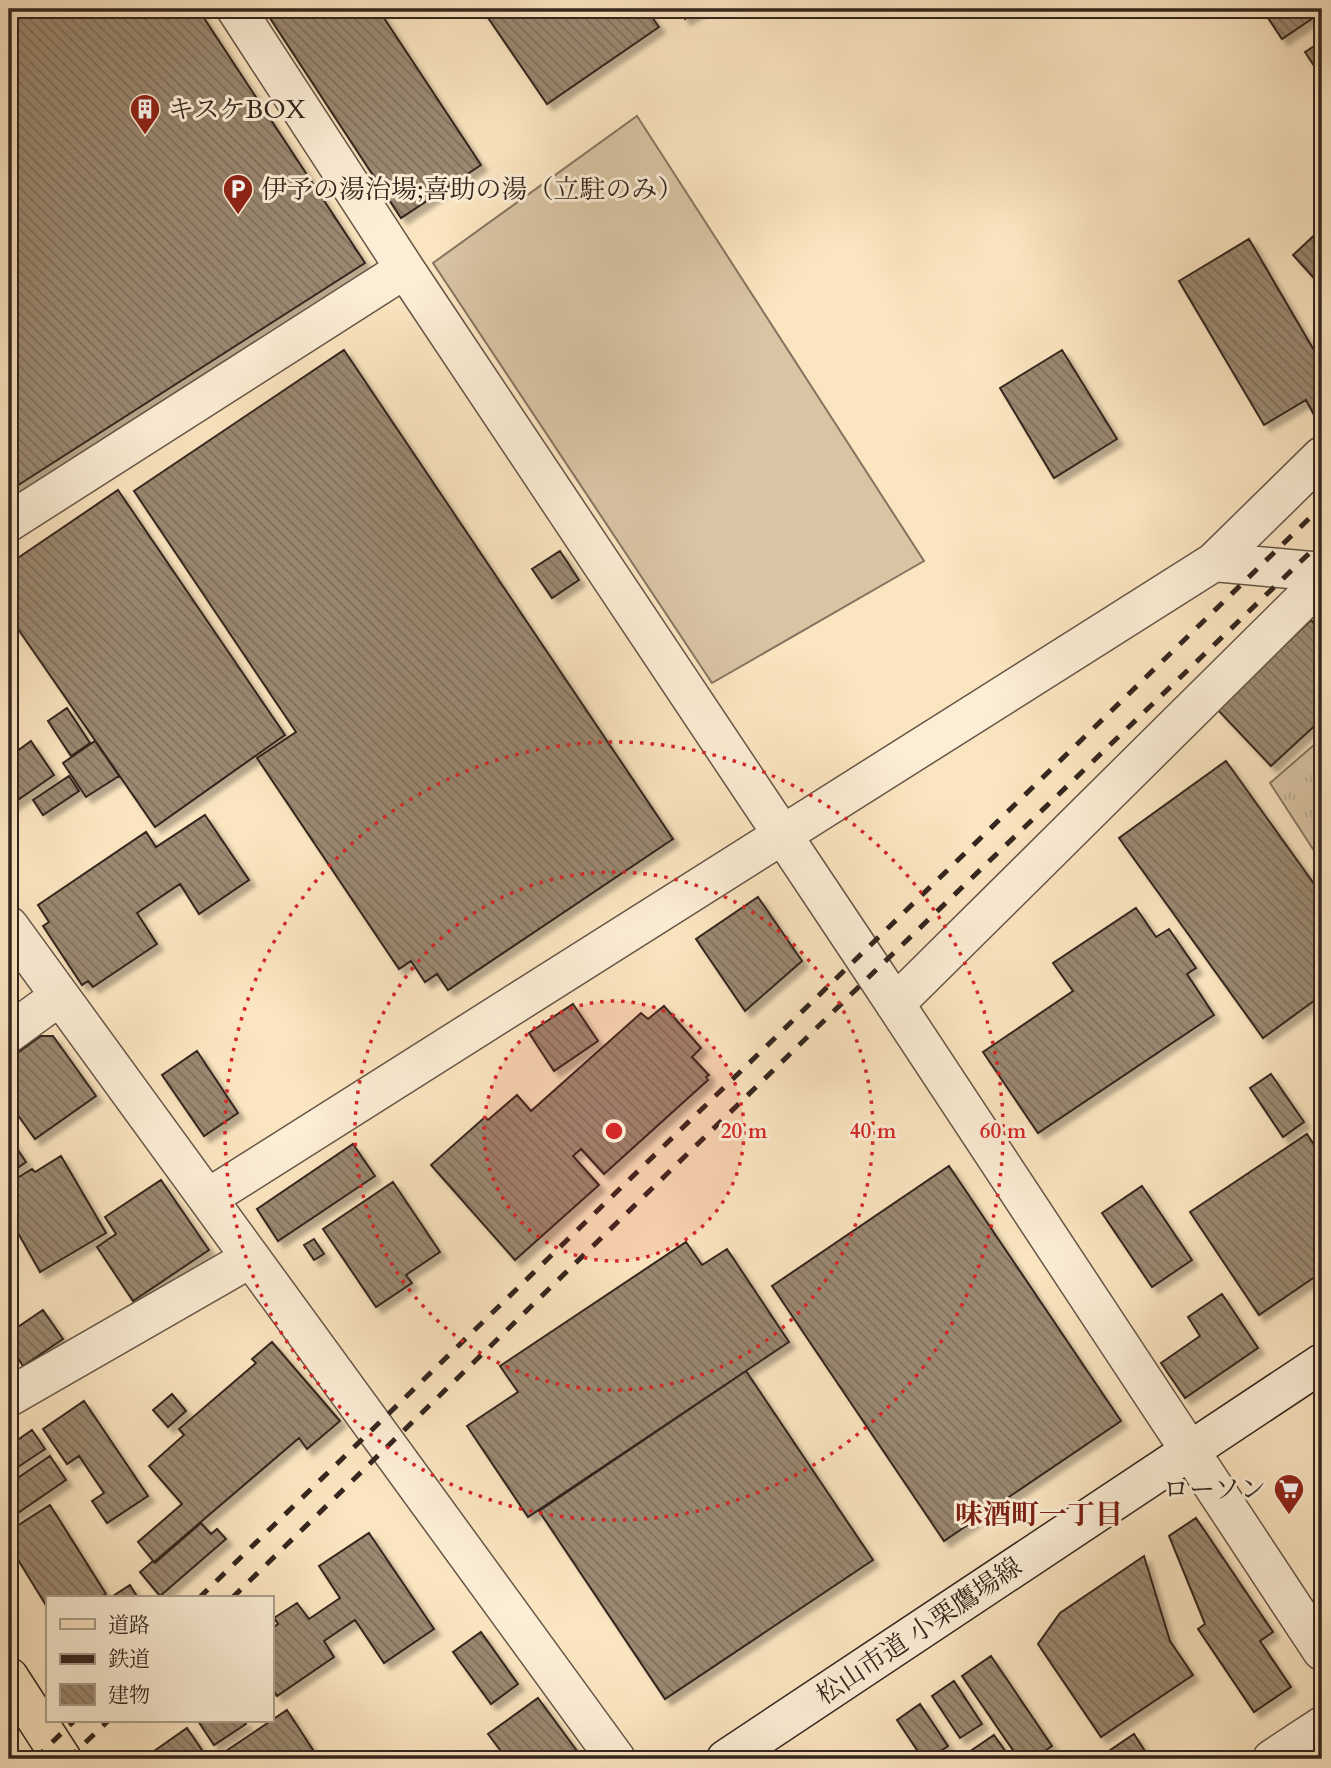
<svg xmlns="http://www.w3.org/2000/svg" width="1331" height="1768" viewBox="0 0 1331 1768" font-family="Cardo,'Noto Serif JP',serif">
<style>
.grass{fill:url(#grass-tufts);stroke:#867461;stroke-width:2}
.pitch{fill:#d9c4a4;stroke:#867461;stroke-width:2}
.building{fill:url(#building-back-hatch);stroke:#34251e;stroke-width:2;filter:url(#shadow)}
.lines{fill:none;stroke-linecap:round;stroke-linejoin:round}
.street-casing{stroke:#665546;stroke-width:41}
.secondary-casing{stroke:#34251e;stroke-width:41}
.primary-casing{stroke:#34251e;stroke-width:41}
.street{stroke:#fceed6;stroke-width:38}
.secondary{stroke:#fceed6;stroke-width:38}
.primary{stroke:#fbe5c0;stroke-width:38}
.tram{stroke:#34251e;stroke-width:2}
.rail{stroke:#34251e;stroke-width:5;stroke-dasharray:12 12;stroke-linecap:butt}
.ring{fill:none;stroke:#d62828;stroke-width:3.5;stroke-dasharray:3.5 7}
.labels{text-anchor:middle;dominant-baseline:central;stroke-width:6;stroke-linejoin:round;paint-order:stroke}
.poi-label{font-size:26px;fill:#34251e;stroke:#fceed6;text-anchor:start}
.street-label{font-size:26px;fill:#34251e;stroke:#fceed6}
.neighbourhood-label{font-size:28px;font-weight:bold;fill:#7a1f14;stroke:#fceed6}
.centre{fill:#d62828;stroke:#fceed6;stroke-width:3.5}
.ring-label{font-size:21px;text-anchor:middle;font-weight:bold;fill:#d62828;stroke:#fceed6;stroke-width:6;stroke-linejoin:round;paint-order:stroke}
</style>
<defs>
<pattern id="grass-tufts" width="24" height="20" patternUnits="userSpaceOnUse" patternTransform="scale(1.75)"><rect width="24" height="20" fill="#d9c4a4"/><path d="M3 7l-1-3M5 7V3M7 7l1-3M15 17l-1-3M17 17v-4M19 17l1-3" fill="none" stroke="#bba88d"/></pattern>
<pattern id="building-back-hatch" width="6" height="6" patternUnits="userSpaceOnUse" patternTransform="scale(1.75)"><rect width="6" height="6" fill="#9b8972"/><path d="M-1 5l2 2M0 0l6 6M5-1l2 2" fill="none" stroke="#7f705d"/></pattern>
<filter id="shadow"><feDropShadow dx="6" dy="6" stdDeviation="2" flood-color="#0004"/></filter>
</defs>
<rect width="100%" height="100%" fill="#fbe5c0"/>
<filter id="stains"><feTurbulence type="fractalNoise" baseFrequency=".00286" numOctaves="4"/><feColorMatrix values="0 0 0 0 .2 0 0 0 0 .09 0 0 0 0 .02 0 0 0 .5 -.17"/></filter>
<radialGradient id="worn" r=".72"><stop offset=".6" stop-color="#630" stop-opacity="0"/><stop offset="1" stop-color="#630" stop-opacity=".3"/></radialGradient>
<path class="grass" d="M 1322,738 L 1322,863 L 1270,783 Z"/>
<path class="pitch" d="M 637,116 L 924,561 L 712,683 L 433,263 Z"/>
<path class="building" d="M 9,9 L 198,9 L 365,263 L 9,491 Z
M 264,9 L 378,9 L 481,165 L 401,218 Z
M 482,9 L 646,9 L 659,27 L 547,104 Z
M 678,9 L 700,9 L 685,19 Z
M 1262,9 L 1322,9 L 1322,12 L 1282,39 Z
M 1322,41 L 1322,78 L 1305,52 Z
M 1322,228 L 1322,287 L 1293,255 Z
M 1249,239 L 1322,364 L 1322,430 L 1306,400 L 1264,425 L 1179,281 Z
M 344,350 L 673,839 L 448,990 L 437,974 L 425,982 L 411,961 L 399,969 L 257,758 L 296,732 L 134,491 Z
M 1062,350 L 1117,439 L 1054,478 L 1000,388 Z
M 118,490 L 285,735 L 155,827 L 9,616 L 9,564 Z
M 560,551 L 579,580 L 552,598 L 532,569 Z
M 1311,620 L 1322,632 L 1322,719 L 1271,766 L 1217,709 Z
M 67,708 L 90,743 L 71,756 L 48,721 Z
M 31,741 L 54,775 L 9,806 L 9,757 Z
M 95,741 L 119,776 L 86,797 L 63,763 Z
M 1226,761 L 1322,895 L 1322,995 L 1263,1038 L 1119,838 Z
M 69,776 L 79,791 L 43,815 L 33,800 Z
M 205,815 L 249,880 L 199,914 L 180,884 L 137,913 L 157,944 L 93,987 L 88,981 L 82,985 L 43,926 L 49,922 L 38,905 L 146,832 L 156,847 Z
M 758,897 L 802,961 L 745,1011 L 696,939 Z
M 1136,908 L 1156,937 L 1169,929 L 1196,968 L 1187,974 L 1214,1015 L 1038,1133 L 983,1052 L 1073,991 L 1053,963 Z
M 573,1004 L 598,1041 L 554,1071 L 529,1033 Z
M 664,1006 L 701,1048 L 692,1057 L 709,1075 L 706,1077 L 708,1080 L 604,1174 L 581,1149 L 573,1156 L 599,1185 L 515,1260 L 431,1165 L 485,1117 L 488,1120 L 517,1095 L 531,1111 L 641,1013 L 648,1019 Z
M 41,1036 L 53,1036 L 96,1096 L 35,1139 L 12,1107 L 9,1109 L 9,1059 Z
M 197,1051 L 238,1113 L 204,1136 L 162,1075 Z
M 1271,1074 L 1304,1122 L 1283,1137 L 1250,1088 Z
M 1307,1134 L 1322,1157 L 1322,1272 L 1259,1315 L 1190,1212 Z
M 9,1137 L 26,1162 L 9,1174 Z
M 353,1144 L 375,1176 L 278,1241 L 257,1209 Z
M 61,1156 L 106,1233 L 40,1272 L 9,1217 L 13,1214 L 9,1207 L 9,1183 L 32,1169 L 35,1172 Z
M 949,1166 L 1121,1421 L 944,1541 L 772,1286 Z
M 161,1180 L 209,1250 L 133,1301 L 97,1247 L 116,1234 L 105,1217 Z
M 393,1182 L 440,1252 L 406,1275 L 412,1283 L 376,1307 L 323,1229 Z
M 1142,1186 L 1192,1260 L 1152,1287 L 1102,1213 Z
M 314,1239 L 324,1254 L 314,1260 L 304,1245 Z
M 686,1242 L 702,1265 L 727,1249 L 789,1342 L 528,1517 L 467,1426 L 518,1392 L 500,1366 Z
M 1222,1294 L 1258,1348 L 1185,1398 L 1161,1363 L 1200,1336 L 1188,1317 Z
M 43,1310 L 63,1339 L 23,1366 L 9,1344 L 9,1333 Z
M 272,1342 L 340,1421 L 307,1449 L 299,1438 L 154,1562 L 138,1542 L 182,1504 L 149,1466 L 184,1435 L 179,1429 L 256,1363 L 252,1359 Z
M 746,1371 L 873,1560 L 665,1699 L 539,1511 Z
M 172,1394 L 186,1411 L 168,1427 L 153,1410 Z
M 84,1401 L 148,1496 L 107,1523 L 92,1501 L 104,1493 L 79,1456 L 67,1464 L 43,1429 Z
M 32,1430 L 45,1449 L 9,1473 L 9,1446 Z
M 50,1456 L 66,1480 L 9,1519 L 9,1484 Z
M 50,1505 L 106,1594 L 99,1598 L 47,1598 L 47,1607 L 9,1545 L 9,1531 Z
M 1196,1518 L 1273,1632 L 1260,1641 L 1291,1687 L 1254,1712 L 1198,1629 L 1205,1624 L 1169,1536 Z
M 201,1523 L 211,1534 L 217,1529 L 226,1539 L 160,1596 L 140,1572 L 153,1561 L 155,1563 Z
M 369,1533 L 434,1629 L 384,1663 L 355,1620 L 324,1641 L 334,1657 L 277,1696 L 271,1687 L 271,1629 L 278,1624 L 274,1618 L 297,1603 L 309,1619 L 340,1598 L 319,1566 Z
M 1144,1556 L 1170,1641 L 1193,1675 L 1101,1737 L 1038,1644 L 1060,1613 Z
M 130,1585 L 138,1598 L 110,1598 Z
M 481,1632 L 518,1684 L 491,1704 L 453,1652 Z
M 991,1656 L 1052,1746 L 1033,1759 L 1019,1759 L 962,1676 Z
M 954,1681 L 982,1724 L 960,1738 L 932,1696 Z
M 538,1698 L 583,1759 L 507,1759 L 488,1734 Z
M 920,1704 L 948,1746 L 929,1759 L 923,1759 L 897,1720 Z
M 287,1710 L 315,1753 L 305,1759 L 227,1759 L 223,1753 Z
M 198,1721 L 244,1721 L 246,1724 L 214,1745 Z
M 187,1728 L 202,1750 L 187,1759 L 149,1759 L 147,1756 Z
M 1134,1734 L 1150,1759 L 1097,1759 Z
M 994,1735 L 1011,1759 L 974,1759 L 969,1752 Z"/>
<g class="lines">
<g class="street-casing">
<path id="street" d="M 236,9 L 405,269 L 874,972 L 1322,1651
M 9,522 L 405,269
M 1214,562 L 1322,456
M 9,926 L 616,1759
M 895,1004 L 1322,581
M 9,1033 L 60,996
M 208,1198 L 1214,562 L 1322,572
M 9,1397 L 251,1258
M 1272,1759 L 1322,1726"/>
</g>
<g class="secondary-casing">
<path id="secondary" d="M 726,1759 L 1322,1363"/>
</g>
<g class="primary-casing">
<path id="primary" d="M 9,1677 L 62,1759"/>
</g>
<use href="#street" class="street"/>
<use href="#secondary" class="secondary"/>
<use href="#primary" class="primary"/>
<path class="tram" d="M 9,1757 L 10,1759"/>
<path class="rail" d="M 199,1598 L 1322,506
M 232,1598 L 874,972 L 1322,541
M 35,1759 L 74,1721
M 68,1759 L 108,1721"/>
</g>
<circle cx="614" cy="1131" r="130" fill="#d62828" fill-opacity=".12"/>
<g class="ring">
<circle cx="614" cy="1131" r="130"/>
<circle cx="614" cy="1131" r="259"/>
<circle cx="614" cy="1131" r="389"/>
</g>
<defs>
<g id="building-pin" transform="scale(1.575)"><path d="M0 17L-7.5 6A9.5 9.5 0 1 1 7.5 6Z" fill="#8f2418" stroke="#fceed6"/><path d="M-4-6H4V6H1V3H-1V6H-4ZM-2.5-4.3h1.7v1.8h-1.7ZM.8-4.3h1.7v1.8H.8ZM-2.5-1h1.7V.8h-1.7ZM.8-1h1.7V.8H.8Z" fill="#fff"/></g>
<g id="parking-pin" transform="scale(1.575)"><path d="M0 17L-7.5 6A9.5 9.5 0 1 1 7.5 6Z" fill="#8f2418" stroke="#fceed6"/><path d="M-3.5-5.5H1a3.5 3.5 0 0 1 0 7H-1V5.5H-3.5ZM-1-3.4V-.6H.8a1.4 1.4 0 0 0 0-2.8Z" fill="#fff"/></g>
<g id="supermarket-pin" transform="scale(1.575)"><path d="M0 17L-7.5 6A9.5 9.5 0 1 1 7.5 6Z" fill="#8f2418" stroke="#fceed6"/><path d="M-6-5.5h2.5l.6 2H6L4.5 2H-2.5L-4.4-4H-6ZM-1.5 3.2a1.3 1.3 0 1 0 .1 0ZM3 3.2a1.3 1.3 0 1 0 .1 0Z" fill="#fff"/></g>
</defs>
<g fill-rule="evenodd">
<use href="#building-pin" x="145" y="109"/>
<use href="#parking-pin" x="238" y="189"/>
<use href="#supermarket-pin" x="1289" y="1489"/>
</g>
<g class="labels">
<g class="poi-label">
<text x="168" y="109">キスケBOX</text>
<text x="261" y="189">伊予の湯治場;喜助の湯（立駐のみ）</text>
<text x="1266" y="1489" text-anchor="end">ローソン</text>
</g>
<g class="street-label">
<text transform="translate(919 1631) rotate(-34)">松山市道 小栗鷹場線</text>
</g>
<g class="neighbourhood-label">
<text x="1039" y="1515">味酒町一丁目</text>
</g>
</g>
<circle cx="614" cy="1131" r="10" class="centre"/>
<g class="ring-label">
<text x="744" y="1138">20 m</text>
<text x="873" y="1138">40 m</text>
<text x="1003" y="1138">60 m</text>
</g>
<rect width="1331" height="1768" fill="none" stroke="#fbe5c0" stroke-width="35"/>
<rect x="10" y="10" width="1310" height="1747" fill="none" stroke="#34251e" stroke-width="3.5"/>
<rect x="18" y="18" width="1296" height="1733" fill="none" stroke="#34251e" stroke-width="2"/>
<rect x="46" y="1596" width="228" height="126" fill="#fceed6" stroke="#ac9e8c" stroke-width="2"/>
<rect x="60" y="1619" width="35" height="10" fill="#fbe5c0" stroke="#ac9e8c" stroke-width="2"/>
<text x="108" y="1632" font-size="21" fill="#34251e">道路</text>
<rect x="60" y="1654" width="35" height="10" fill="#34251e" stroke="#ac9e8c" stroke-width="2"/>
<text x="108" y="1666" font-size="21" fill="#34251e">鉄道</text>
<rect x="60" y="1684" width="35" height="21" fill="url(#building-back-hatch)" stroke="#ac9e8c" stroke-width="2"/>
<text x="108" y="1702" font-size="21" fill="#34251e">建物</text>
<rect width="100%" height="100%" filter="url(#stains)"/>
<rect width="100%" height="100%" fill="url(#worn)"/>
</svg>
